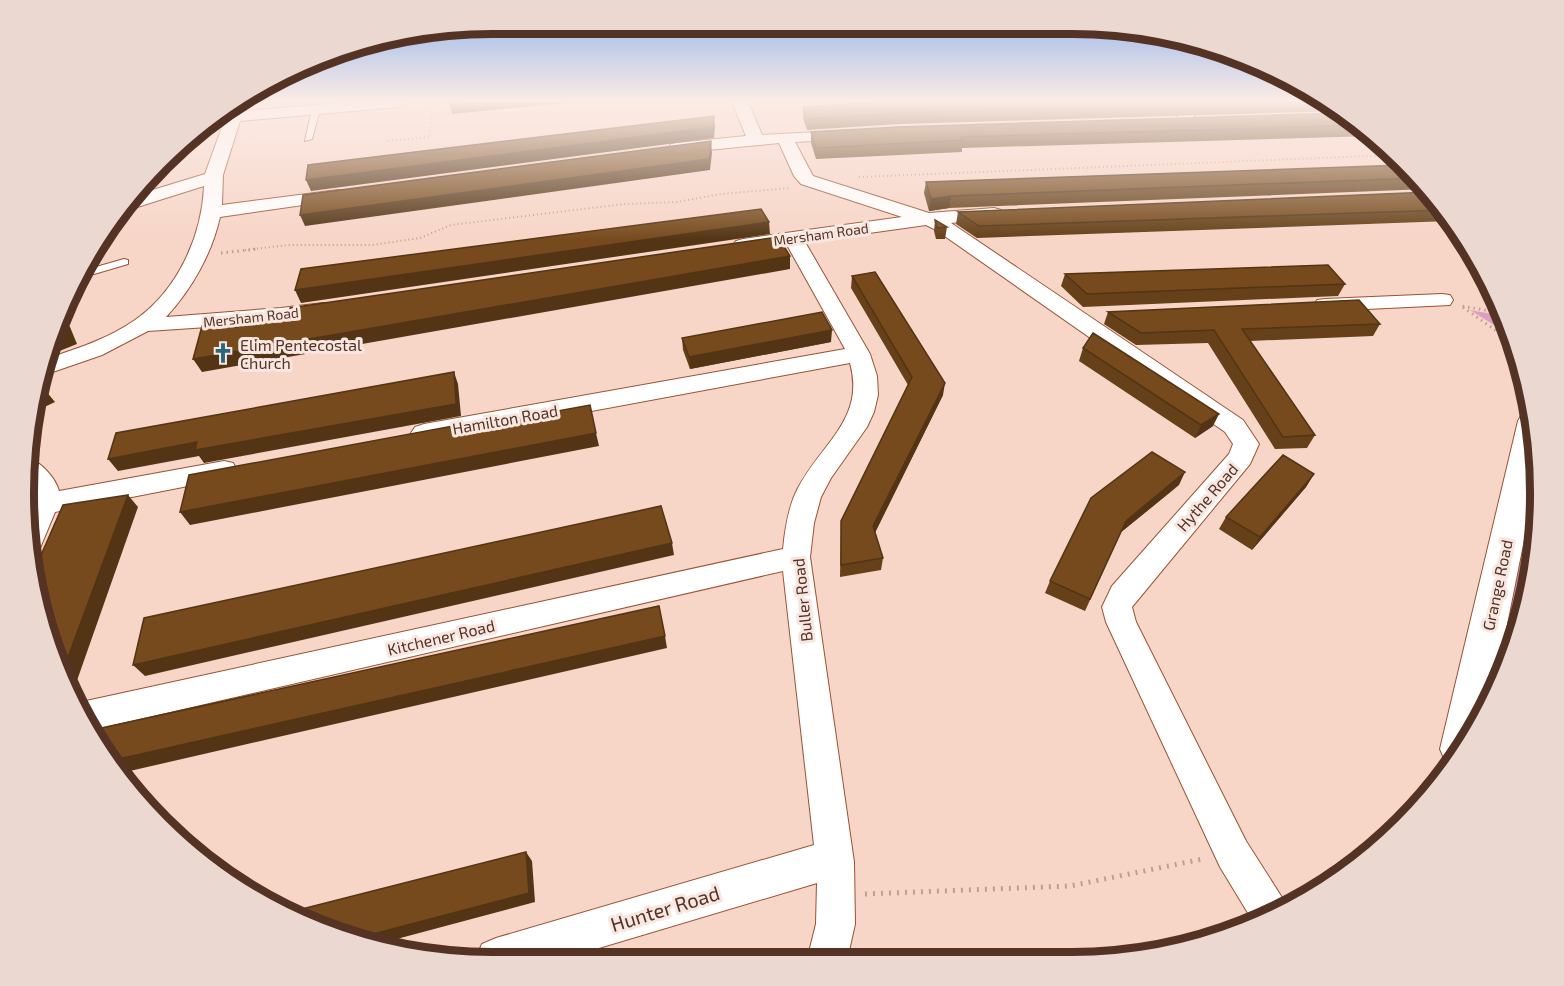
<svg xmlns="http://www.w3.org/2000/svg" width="1564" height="986" viewBox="0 0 1564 986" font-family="'Exo 2',sans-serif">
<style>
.green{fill:#dc9ec2}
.forest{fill:#d795bc}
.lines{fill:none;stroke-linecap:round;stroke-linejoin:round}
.service-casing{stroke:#9a5233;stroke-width:2}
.minor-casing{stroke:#9a5233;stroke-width:2}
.primary-casing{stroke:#9a5233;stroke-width:2}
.path-far2{stroke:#c09f91;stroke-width:2;stroke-dasharray:1 3;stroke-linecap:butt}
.path-far1{stroke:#c09f91;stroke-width:3;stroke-dasharray:1.5 4;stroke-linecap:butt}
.path{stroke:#c09f91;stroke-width:5;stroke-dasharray:2 6;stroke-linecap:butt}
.service{fill:#fff;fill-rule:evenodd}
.minor{fill:#fff;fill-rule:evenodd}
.primary{fill:#fff;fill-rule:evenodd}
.wall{fill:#654018}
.shaded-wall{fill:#533414}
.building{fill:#764a1c;stroke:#533414;stroke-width:1.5}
.labels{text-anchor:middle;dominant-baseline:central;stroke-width:6;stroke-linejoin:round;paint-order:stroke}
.far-street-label{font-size:14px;fill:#543325;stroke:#f8e7e0}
.poi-label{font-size:16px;fill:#543325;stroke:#f8e7e0;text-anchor:start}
.street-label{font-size:16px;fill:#543325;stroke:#f8e7e0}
.near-street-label{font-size:20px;fill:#543325;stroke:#f8e7e0}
.rim{fill:none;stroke:#543325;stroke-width:8}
</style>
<rect width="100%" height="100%" fill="#f7d5c7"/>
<path class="green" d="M 1470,310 L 1503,316 L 1516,345 L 1494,325 Z"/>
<path class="forest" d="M 1536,435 L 1539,524 L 1524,615 L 1494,694 L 1533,441 Z"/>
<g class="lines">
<g class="service-casing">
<path id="service" d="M 316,107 L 320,109 L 312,139 L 305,141 L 312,109 Z
M 124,259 L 128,260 L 128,264 L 94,274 L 90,273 L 88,269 L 92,262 L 96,267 Z"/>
</g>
<g class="minor-casing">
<path id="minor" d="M 236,102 L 247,102 L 244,111 L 351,102 L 406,102 L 398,107 L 240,121 L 223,175 L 222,205 L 338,190 L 344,191 L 347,195 L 344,199 L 338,200 L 220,217 C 212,253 192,289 166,317 L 281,308 L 323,303 L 331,304 L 334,309 L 331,314 L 281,322 L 148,331 L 102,355 L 44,375 L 46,359 C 76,349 108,339 135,320 C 177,291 202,237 204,186 L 131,209 L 120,210 L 133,196 L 205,174 L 230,105 Z
M 732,102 L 748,102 L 762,135 L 854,130 L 856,134 L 848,139 L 795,142 L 813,176 L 929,213 L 994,208 L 1001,210 L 1003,214 L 1001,218 L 951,223 L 1243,420 L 1259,444 L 1250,464 L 1132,607 L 1136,622 L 1246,841 L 1288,907 L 1254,923 L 1220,867 L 1106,622 L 1102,607 L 1112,586 L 1229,454 L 1233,444 L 1225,432 L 936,230 L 926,225 L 805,242 L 870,354 L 877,376 L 878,395 L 874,412 L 867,427 L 831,478 L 821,497 L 814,523 L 810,557 L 854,862 L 855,924 L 847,960 L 807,960 L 816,924 L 817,883 L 562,959 L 476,958 L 482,944 L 496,938 L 814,845 L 783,571 L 92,730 L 80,703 L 86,701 L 783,549 C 785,529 788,508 797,490 C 820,444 866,420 850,363 L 424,442 L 415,439 L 411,433 L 415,427 L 424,424 L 845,349 L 787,245 L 743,251 L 736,249 L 733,245 L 736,241 L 743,239 L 902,217 L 801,184 L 794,176 L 779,143 L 677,153 L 671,152 L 669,148 L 671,144 L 677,143 L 746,136 Z
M 1166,102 L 1182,102 L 1199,122 L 1197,125 L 1185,125 Z
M 1442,294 L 1450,295 L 1453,300 L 1450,305 L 1325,311 L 1317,310 L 1314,305 L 1317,300 L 1325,299 Z
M 30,459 C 42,463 56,479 59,491 L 224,461 L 233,463 L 237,470 L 233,477 L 224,479 L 55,512 L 40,548 L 32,550 L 27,514 L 31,504 L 32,491 L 26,483 Z"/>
</g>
<g class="primary-casing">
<path id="primary" d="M 1531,411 L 1536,432 L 1537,475 L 1492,699 L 1451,765 L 1446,763 L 1440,749 L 1518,421 L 1522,414 Z"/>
</g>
<path class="path-far2" d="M 388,141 L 430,137 L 432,102
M 859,177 L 1393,155
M 245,250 L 289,245 L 372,245 L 420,238 L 451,225 L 624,204 L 677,202 L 721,194 L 790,188"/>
<path class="path-far1" d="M 221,253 L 257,249
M 1502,313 L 1461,306 L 1501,334 L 1518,355"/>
<path class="path" d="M 865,894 L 1070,886 L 1203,859"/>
<use href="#service" class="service"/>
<use href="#minor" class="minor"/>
<use href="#primary" class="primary"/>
</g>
<path class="wall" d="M 882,102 L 1323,102 L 1339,111 L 898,124 L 807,130 L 803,118 L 803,107 Z
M 1357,121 L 1373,136 L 962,148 L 962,152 L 816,159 L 811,143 L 811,132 Z
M 1403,165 L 1424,184 L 1427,189 L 949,208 L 929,211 L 924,193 L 926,182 Z
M 1430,192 L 1450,221 L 977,238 L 956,224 L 958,212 Z
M 935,220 L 947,227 L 945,239 L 936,239 L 934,231 Z
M 1065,274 L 1345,284 L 1338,296 L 1083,307 L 1061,286 Z
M 852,276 L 943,395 L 875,532 L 883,558 L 881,570 L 840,577 L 841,521 L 908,385 L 851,288 Z
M 1108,312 L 1380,324 L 1373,336 L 1250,341 L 1315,435 L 1307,448 L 1275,449 L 1208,343 L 1136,345 L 1104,324 Z
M 682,338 L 831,342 L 690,369 L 683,350 Z
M 1083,348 L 1213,426 L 1195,438 L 1079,361 Z
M 1314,474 L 1306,487 L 1252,550 L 1219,529 L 1226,517 Z
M 1179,485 L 1120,533 L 1085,611 L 1045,593 L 1050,581 Z"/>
<path class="shaded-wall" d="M 465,102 L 574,102 L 452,114 L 449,103 Z
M 714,116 L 715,127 L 714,138 L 311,191 L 306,180 Z
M 711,141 L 712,153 L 710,170 L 305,226 L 300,215 Z
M 951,196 L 949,208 L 929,211 L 931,199 Z
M 769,222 L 770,234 L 301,303 L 295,290 Z
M 790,256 L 790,269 L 202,372 L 193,359 Z
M 62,317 L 70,327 L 77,344 L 47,356 L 49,342 Z
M 832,330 L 831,342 L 690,369 L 689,357 Z
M 454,372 L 458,384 L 461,416 L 204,463 L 199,456 L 118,471 L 108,459 L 197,442 Z
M 945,383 L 943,395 L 872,539 L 873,526 Z
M 45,390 L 55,402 L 38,410 L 41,392 Z
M 1219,414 L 1213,426 L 1195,438 L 1201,425 Z
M 596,433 L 599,446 L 190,525 L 180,512 Z
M 1185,472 L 1179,485 L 1120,533 L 1085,611 L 1126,521 Z
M 1314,474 L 1306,487 L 1252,550 L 1260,537 Z
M 128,495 L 138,507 L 74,689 L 64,668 Z
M 672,543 L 674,555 L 145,676 L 133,665 Z
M 665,636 L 667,648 L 121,773 L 110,761 Z
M 526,852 L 532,861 L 535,902 L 378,944 L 358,938 Z"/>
<path class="building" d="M 449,102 L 465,102 L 449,103 Z
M 882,102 L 1293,102 L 899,113 L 807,119 L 803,107 Z
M 1343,113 L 1357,121 L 1361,125 L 961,137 L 963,140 L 816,148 L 811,132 L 899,127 Z
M 714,116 L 713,127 L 306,180 L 308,165 Z
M 711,141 L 709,159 L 300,215 L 303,195 Z
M 1403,165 L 1417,178 L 951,196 L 931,199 L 926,182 Z
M 1430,192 L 1442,210 L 979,226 L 958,212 Z
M 761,209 L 769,222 L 295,290 L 301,269 Z
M 935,220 L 947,227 L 937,228 Z
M 778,237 L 790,256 L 193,359 L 202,326 L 236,321 L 235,327 L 287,318 L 290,308 Z
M 1328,265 L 1345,284 L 1087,294 L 1065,274 Z
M 875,272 L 945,383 L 873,526 L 883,558 L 841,565 L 841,521 L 912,377 L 852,276 Z
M 1359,300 L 1380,324 L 1242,329 L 1315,435 L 1283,437 L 1214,330 L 1141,333 L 1108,312 Z
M 822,312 L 832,330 L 689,357 L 682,338 Z
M 62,317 L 68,333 L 50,340 Z
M 1093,333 L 1219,414 L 1201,425 L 1083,348 Z
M 454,372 L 456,404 L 195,450 L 197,442 L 108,459 L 116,433 Z
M 42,386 L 45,390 L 41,392 Z
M 590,405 L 596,433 L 180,512 L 189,475 L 458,425 L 459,429 Z
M 1152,452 L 1185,472 L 1126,521 L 1090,599 L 1050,581 L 1091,498 Z
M 1283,455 L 1314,474 L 1260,537 L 1226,517 Z
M 128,495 L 64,668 L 40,615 L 34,571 L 63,505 Z
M 661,506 L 672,543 L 133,665 L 144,618 Z
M 659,606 L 665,636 L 110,761 L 103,753 L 92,730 Z
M 526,852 L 529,893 L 358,938 L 314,926 L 290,912 Z"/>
<linearGradient id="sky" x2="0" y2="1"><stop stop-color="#91b2ec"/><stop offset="0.42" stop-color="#fbece6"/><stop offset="1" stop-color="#fbece6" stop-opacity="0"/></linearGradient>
<rect width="1564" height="240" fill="url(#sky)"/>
<defs>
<g id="church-bare" transform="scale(1.62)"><path d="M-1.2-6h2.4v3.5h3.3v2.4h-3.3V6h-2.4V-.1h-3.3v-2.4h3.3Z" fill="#28677d" stroke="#f8e7e0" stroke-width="2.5" paint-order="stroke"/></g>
</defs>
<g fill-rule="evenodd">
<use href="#church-bare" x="223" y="353"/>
</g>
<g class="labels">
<g class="far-street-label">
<text transform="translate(821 234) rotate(-8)">Mersham Road</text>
<text transform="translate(251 317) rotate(-6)">Mersham Road</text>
</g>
<g class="poi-label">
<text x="240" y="344">Elim Pentecostal<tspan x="240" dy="18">Church</tspan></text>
</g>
<g class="street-label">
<text transform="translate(505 419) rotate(-10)">Hamilton Road</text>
<text transform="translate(1207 497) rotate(-49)">Hythe Road</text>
<text transform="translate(1497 585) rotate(-78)">Grange Road</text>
<text transform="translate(802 600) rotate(-96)">Buller Road</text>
<text transform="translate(441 637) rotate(-13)">Kitchener Road</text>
</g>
<g class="near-street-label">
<text transform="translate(665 908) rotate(-17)">Hunter Road</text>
</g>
</g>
<path d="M0 0H1564V986H0ZM492 34H1072A458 458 0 0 1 1530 492V494A458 458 0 0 1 1072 952H492A458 458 0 0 1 34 494V492A458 458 0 0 1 492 34Z" fill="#ebd9d1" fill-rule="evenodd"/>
<path class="rim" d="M492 34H1072A458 458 0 0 1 1530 492V494A458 458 0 0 1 1072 952H492A458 458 0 0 1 34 494V492A458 458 0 0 1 492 34Z"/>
</svg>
